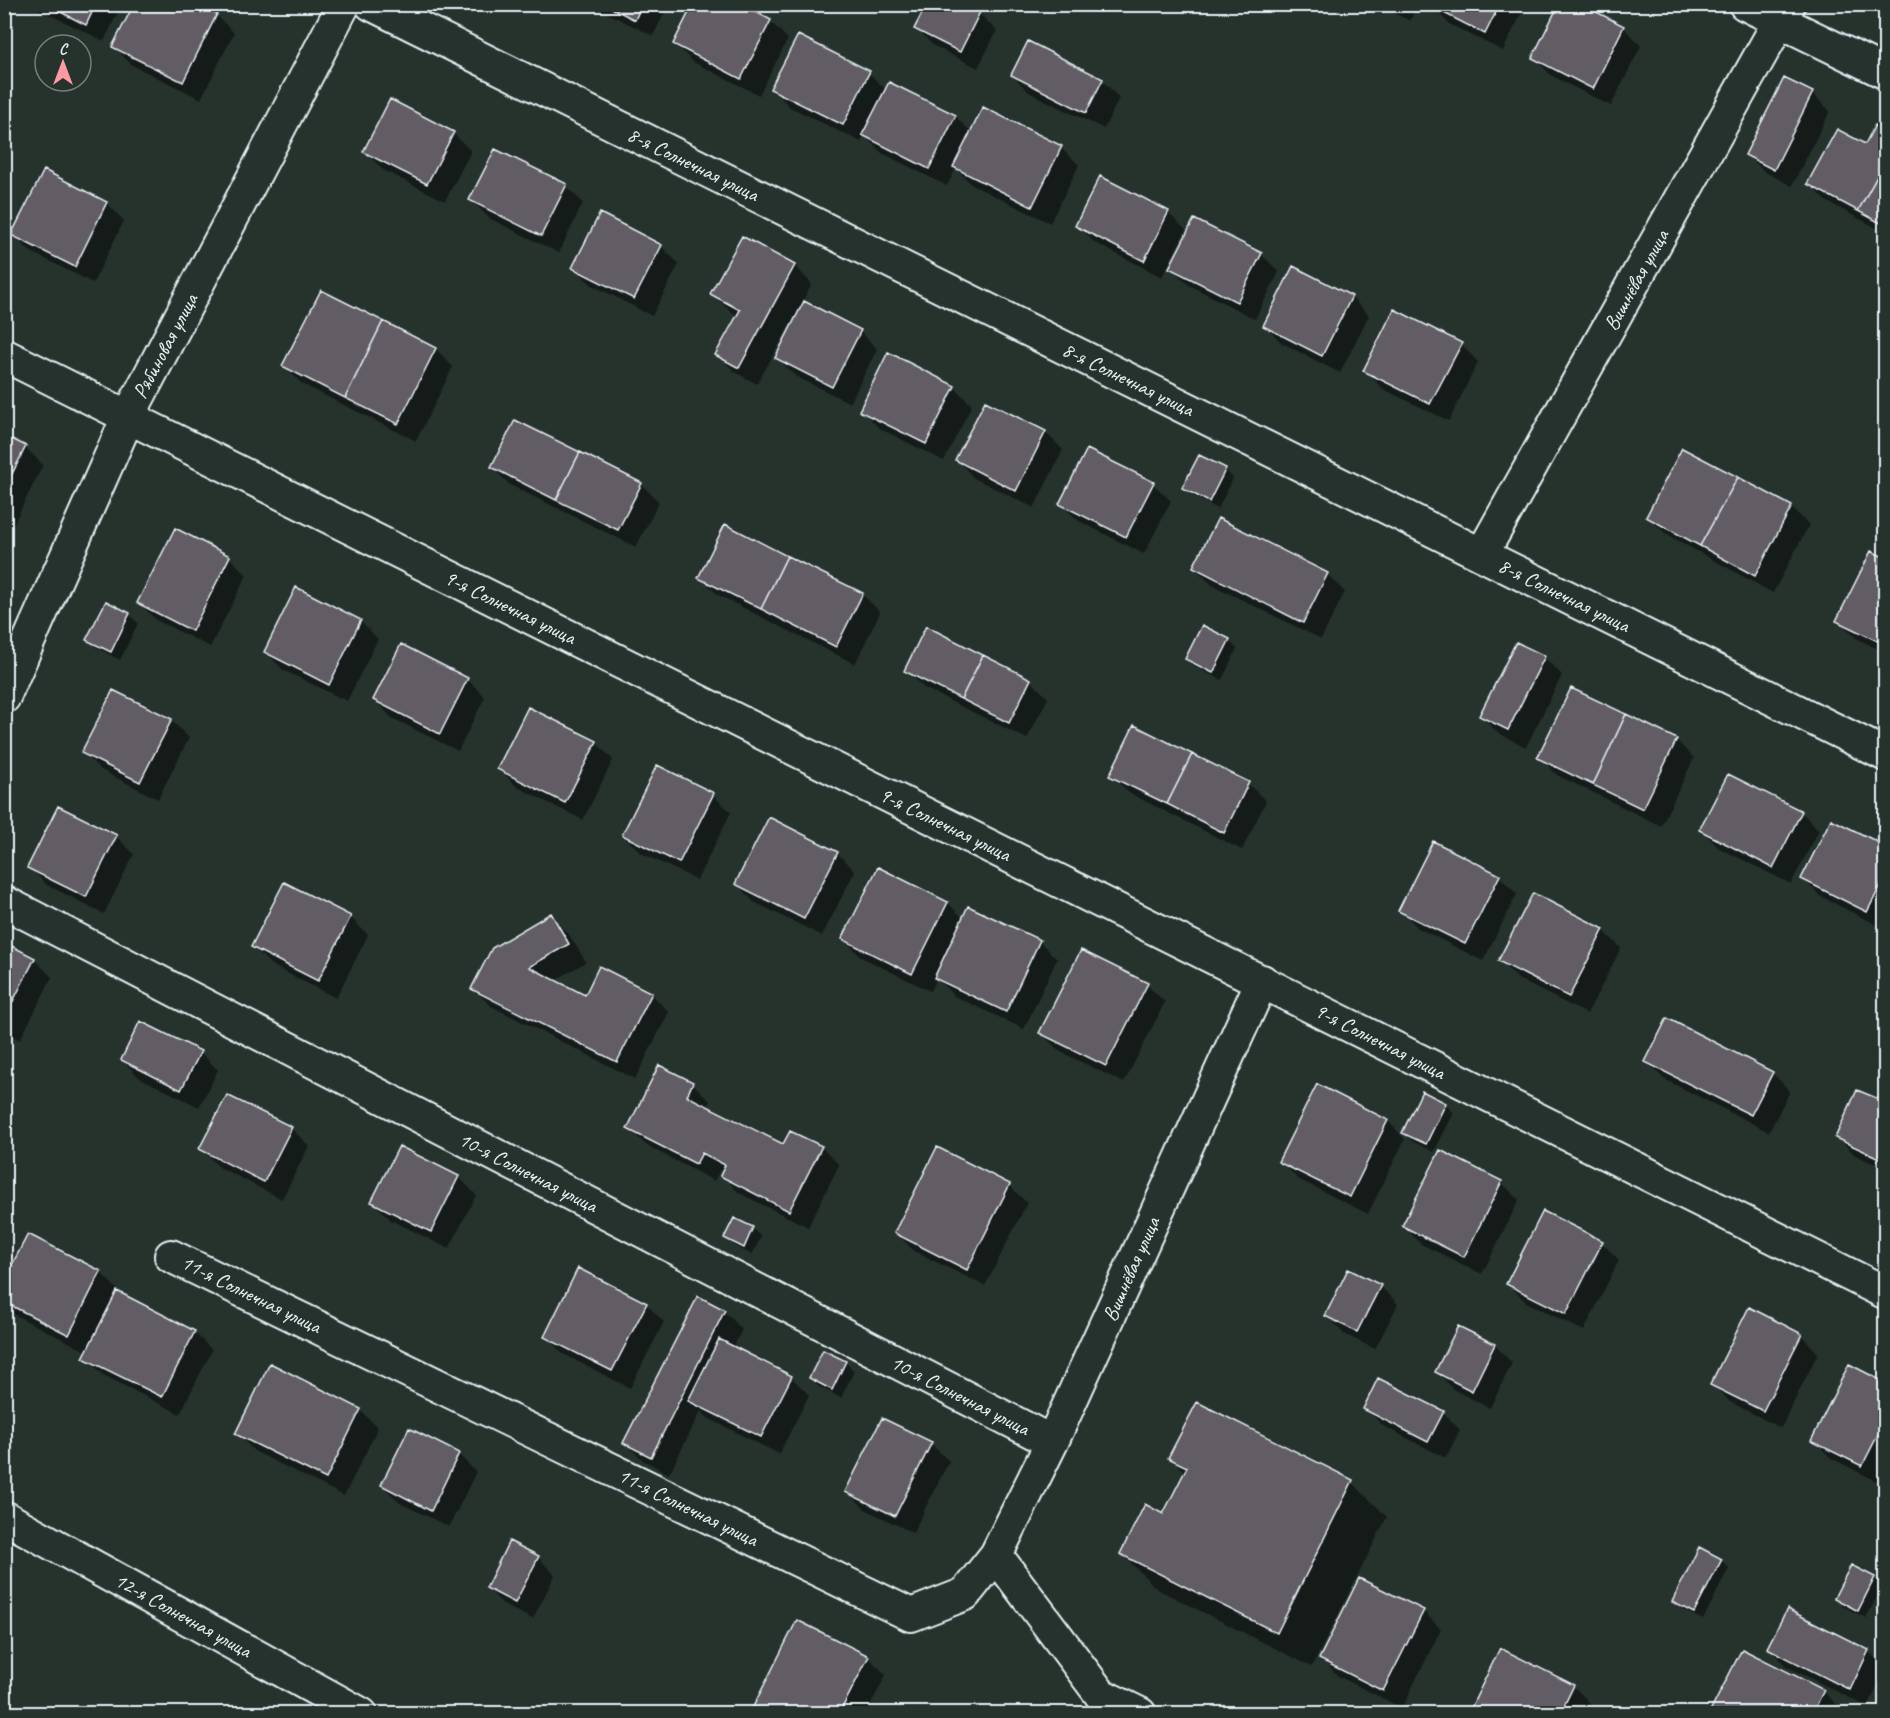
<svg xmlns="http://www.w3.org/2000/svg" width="1890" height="1718" viewBox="0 0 1890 1718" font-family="Caveat,sans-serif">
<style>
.shadow{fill:#0007}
.building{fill:#625c65;stroke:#e8f1f8;stroke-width:1.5}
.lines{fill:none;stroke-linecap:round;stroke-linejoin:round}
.street-casing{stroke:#e8f1f8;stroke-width:36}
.street{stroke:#26332d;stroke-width:32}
.labels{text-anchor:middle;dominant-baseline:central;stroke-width:5;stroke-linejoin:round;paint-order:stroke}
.street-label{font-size:21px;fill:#e8f1f8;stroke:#26332d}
</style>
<rect width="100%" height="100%" fill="#26332d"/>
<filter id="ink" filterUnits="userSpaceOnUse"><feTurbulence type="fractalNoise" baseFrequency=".0167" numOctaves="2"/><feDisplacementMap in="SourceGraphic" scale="12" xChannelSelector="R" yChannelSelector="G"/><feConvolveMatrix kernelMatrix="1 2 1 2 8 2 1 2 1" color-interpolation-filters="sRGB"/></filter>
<g filter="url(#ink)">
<path class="shadow" d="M 35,4 L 122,4 L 104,41 L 40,10 Z
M 525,4 L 544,4 L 540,12 Z
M 589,4 L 669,4 L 653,36 Z
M 1376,4 L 1418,4 L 1410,21 Z
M 1432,4 L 1526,4 L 1503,51 L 1449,24 L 1432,6 Z
M 1577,4 L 1624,28 L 1641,46 L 1611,106 L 1552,76 L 1534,58 Z
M 979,13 L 997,31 L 978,68 L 934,46 L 916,29 Z
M 216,15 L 234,33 L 201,99 L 132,65 L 114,47 Z
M 770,21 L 788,39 L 759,95 L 693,62 L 675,44 Z
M 869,73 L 886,90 L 955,116 L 972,133 L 984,109 L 1061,148 L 1079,165 L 1050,223 L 972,185 L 956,168 L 947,186 L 882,153 L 864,135 L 861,142 L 790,107 L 772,89 Z
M 1012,75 L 1102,80 L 1119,98 L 1104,129 L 1030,93 Z
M 1812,93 L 1830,111 L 1792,186 L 1765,172 L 1747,155 Z
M 453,133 L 471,151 L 445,201 L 383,170 L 365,152 Z
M 1886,133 L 1886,233 L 1826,201 L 1809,184 Z
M 45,172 L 107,203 L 124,221 L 93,283 L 31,252 L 13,235 Z
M 566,186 L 583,203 L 559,253 L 489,218 L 471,200 Z
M 1168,213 L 1186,230 L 1162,277 L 1095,243 L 1077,225 Z
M 743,238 L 795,266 L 812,284 L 802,302 L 860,331 L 877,349 L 850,403 L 795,376 L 777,358 L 804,305 L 802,303 L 757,384 L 735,372 L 717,354 L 739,316 L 730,311 L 712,294 Z
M 661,246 L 679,264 L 652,316 L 592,285 L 574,268 Z
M 1261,254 L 1279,272 L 1255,319 L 1189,285 L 1171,268 Z
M 321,292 L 436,349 L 453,367 L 416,441 L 302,384 L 284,366 Z
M 1351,297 L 1369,315 L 1340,373 L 1282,343 L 1264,325 Z
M 1461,344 L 1478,362 L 1449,421 L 1383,389 L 1365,371 Z
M 954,387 L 972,405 L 944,461 L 879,428 L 861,410 Z
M 1045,432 L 1063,450 L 1034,508 L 974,478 L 957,460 Z
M 4,437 L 25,447 L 43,465 L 10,531 L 4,528 Z
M 492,467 L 641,484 L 659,502 L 636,547 L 510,485 Z
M 1225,470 L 1233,478 L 1218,509 L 1193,496 L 1184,488 Z
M 1153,484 L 1171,501 L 1144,554 L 1079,521 L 1061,504 Z
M 1791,507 L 1809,525 L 1773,593 L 1666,534 L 1648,517 Z
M 726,526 L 862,594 L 880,612 L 855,664 L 718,595 L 700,577 Z
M 229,557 L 247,575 L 210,647 L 156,620 L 139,603 Z
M 1886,559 L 1886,653 L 1856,638 L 1838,620 Z
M 1194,567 L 1327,574 L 1345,592 L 1321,639 L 1212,585 Z
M 106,603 L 130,615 L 138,623 L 120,660 L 97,648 L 88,639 Z
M 360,621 L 378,639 L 347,701 L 283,670 L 266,652 Z
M 1229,640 L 1237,649 L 1222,680 L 1195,667 L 1186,659 Z
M 1544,657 L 1562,675 L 1526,747 L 1498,733 L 1481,716 Z
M 906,670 L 1030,680 L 1048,698 L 1027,739 L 924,688 Z
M 467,679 L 485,697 L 458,751 L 392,718 L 375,700 Z
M 171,720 L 189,738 L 158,799 L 101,770 L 83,753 Z
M 1135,727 L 1248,784 L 1266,801 L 1242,850 L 1129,793 L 1111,775 Z
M 1676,740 L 1694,758 L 1661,826 L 1557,775 L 1539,757 Z
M 596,742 L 613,760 L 583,820 L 517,787 L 499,769 Z
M 713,795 L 731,812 L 697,880 L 641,853 L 623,835 Z
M 1801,812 L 1819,830 L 1791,884 L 1719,848 L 1701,830 Z
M 116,836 L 134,854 L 104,914 L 47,885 L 29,867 Z
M 1886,848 L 1885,929 L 1820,896 L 1803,879 Z
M 837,853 L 855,871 L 822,936 L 754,902 L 737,884 Z
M 879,869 L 948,903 L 964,919 L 1039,941 L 1057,959 L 1024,1029 L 954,996 L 937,979 L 930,991 L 861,957 L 844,939 Z
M 1499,876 L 1517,894 L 1483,961 L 1418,928 L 1400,910 Z
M 551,915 L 568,933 L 586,962 L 554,981 L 586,997 L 651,994 L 669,1012 L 635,1079 L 491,1006 L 473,989 Z
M 350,917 L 368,935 L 336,998 L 271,965 L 253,947 Z
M 1603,930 L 1621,948 L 1587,1014 L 1518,979 L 1500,961 Z
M 4,944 L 34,959 L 52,977 L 20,1040 L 4,1032 Z
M 1147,985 L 1165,1002 L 1124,1083 L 1059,1051 L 1041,1033 Z
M 200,1052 L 218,1070 L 199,1107 L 140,1078 L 122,1060 Z
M 1646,1062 L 1772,1073 L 1790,1091 L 1769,1132 L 1664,1079 Z
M 660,1067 L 692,1083 L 710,1101 L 707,1108 L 784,1146 L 821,1147 L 839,1165 L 808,1227 L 739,1193 L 722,1175 L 724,1172 L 720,1170 L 714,1181 L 647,1146 L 629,1129 Z
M 1318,1086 L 1388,1121 L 1405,1139 L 1368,1214 L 1298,1179 L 1280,1161 Z
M 1445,1104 L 1454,1113 L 1434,1152 L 1412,1141 L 1403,1132 Z
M 1886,1104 L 1886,1169 L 1855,1155 L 1837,1137 Z
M 291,1128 L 309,1146 L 282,1199 L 219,1167 L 201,1149 Z
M 459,1177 L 476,1195 L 449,1249 L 391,1220 L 373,1202 Z
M 1501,1182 L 1519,1200 L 1482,1274 L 1421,1244 L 1403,1226 Z
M 1009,1185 L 1027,1203 L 985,1286 L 914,1251 L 896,1233 Z
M 735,1220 L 753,1229 L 761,1237 L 752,1255 L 735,1246 L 726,1237 Z
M 1602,1243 L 1619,1260 L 1584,1331 L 1526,1302 L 1508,1284 Z
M 100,1272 L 118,1290 L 117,1293 L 194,1332 L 212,1350 L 180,1414 L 103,1375 L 85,1357 L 88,1352 L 15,1315 L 4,1304 L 4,1283 Z
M 1380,1286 L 1398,1304 L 1375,1349 L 1344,1334 L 1327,1316 Z
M 646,1304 L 664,1322 L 630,1388 L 563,1354 L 545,1336 Z
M 724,1311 L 742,1329 L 733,1348 L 791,1377 L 809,1395 L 779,1454 L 708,1418 L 701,1411 L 669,1474 L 643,1460 L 625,1443 Z
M 1459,1328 L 1495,1345 L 1512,1363 L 1490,1408 L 1454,1390 L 1437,1372 Z
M 1801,1335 L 1818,1353 L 1781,1428 L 1730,1402 L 1712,1384 Z
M 824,1352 L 845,1362 L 854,1371 L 841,1398 L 819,1387 L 810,1378 Z
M 1886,1384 L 1886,1472 L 1880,1483 L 1831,1458 L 1813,1440 Z
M 1197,1404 L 1352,1482 L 1387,1517 L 1312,1667 L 1157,1589 L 1122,1554 L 1164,1516 L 1186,1473 L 1170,1457 Z
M 1365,1408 L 1443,1412 L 1460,1430 L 1446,1458 L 1383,1426 Z
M 360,1410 L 378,1428 L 344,1496 L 254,1451 L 237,1433 Z
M 410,1430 L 459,1455 L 476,1472 L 449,1527 L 400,1503 L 382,1485 Z
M 931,1444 L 949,1461 L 913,1533 L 865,1509 L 847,1491 Z
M 538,1557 L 555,1575 L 533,1619 L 505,1606 L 487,1588 Z
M 1721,1560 L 1729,1568 L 1703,1620 L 1683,1610 L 1674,1601 Z
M 1874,1578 L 1882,1587 L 1866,1618 L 1844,1607 L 1836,1598 Z
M 1423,1611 L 1441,1629 L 1402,1708 L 1338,1676 L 1321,1658 Z
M 1788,1611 L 1868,1651 L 1886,1668 L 1868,1707 L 1786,1666 L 1769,1648 Z
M 1501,1650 L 1573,1686 L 1591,1704 L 1586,1714 L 1469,1714 Z
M 868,1657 L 886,1675 L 866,1714 L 756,1714 Z
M 1823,1691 L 1841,1709 L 1838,1714 L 1711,1714 Z"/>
<path class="building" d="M 45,4 L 96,4 L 86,25 Z
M 134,4 L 197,4 L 217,14 L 183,82 L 112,47 Z
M 604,4 L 642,4 L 635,20 Z
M 693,4 L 741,4 L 771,20 L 741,79 L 673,44 Z
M 927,4 L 965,4 L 980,12 L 960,52 L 914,29 Z
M 1431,4 L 1500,4 L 1485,34 L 1430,6 Z
M 1559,4 L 1581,4 L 1624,26 L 1593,89 L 1532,58 Z
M 798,35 L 870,71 L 843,125 L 770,89 Z
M 1028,41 L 1103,79 L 1086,113 L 1011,75 Z
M 1784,78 L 1813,92 L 1774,170 L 1745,155 Z
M 889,82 L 956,115 L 929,169 L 862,135 Z
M 390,99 L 454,132 L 427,184 L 363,152 Z
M 983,107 L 1062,146 L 1032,207 L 953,167 Z
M 1875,125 L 1886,131 L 1886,160 L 1858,211 L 1807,184 L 1837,129 L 1865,144 Z
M 495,149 L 567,184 L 541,236 L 469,200 Z
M 1886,160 L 1886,226 L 1858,211 Z
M 44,170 L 107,202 L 75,267 L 11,235 Z
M 1100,176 L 1169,211 L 1144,261 L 1075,226 Z
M 600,213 L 662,245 L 634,299 L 572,268 Z
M 1194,219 L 1262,253 L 1237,302 L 1169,268 Z
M 742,236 L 795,265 L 739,368 L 715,355 L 740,310 L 710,294 Z
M 1293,266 L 1352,296 L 1322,356 L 1263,326 Z
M 321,290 L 383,321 L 345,398 L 282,366 Z
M 804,301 L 861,330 L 832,387 L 775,358 Z
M 1394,309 L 1462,343 L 1430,404 L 1363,371 Z
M 383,321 L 436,348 L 398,424 L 345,398 Z
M 888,352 L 955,386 L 926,444 L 859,411 Z
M 985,401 L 1046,431 L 1016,491 L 955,460 Z
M 515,420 L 580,452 L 556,500 L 491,467 Z
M 4,435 L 26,446 L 4,490 Z
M 1682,448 L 1738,477 L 1700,546 L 1646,517 Z
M 1087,449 L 1154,482 L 1126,537 L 1059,504 Z
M 580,452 L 642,483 L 618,530 L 556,500 Z
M 1199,455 L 1226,468 L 1209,502 L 1182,488 Z
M 1738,477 L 1792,506 L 1755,576 L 1700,546 Z
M 1218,518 L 1328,573 L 1303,623 L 1193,567 Z
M 725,524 L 787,556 L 761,609 L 698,578 Z
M 175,528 L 230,556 L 192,631 L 137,603 Z
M 1871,551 L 1886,558 L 1886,645 L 1836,621 Z
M 787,556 L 863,593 L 836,647 L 761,609 Z
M 296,587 L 361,620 L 329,685 L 264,652 Z
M 106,601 L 130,613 L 111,652 L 86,640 Z
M 1202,625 L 1230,639 L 1213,673 L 1185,659 Z
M 926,626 L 983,655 L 961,699 L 904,671 Z
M 1516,642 L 1545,656 L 1508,730 L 1479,716 Z
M 401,644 L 468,678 L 440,734 L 373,700 Z
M 983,655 L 1031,679 L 1009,723 L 961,699 Z
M 1571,688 L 1626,714 L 1593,785 L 1537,758 Z
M 113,690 L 172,719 L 140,782 L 81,753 Z
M 528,707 L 597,741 L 565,803 L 497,769 Z
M 1626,714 L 1677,739 L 1643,809 L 1593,785 Z
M 1134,725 L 1192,754 L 1167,804 L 1109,776 Z
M 1192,754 L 1249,782 L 1224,833 L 1167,804 Z
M 657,765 L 714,793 L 679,863 L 622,835 Z
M 1728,774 L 1802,811 L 1773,868 L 1699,830 Z
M 58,806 L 117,835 L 86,897 L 27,868 Z
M 769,817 L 838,852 L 804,919 L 735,884 Z
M 1831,819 L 1886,846 L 1886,875 L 1867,912 L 1801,879 Z
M 1433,841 L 1500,875 L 1465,944 L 1398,911 Z
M 878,867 L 948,902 L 912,974 L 842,939 Z
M 284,882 L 351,916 L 318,981 L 251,947 Z
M 1533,893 L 1604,929 L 1569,997 L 1498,961 Z
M 968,906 L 1040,940 L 1006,1012 L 934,978 Z
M 551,913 L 569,944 L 529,967 L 585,995 L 599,966 L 652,993 L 617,1062 L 471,989 L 492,948 Z
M 4,942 L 35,958 L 4,1019 Z
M 1081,950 L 1148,983 L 1106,1066 L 1039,1033 Z
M 1667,1018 L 1773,1072 L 1751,1115 L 1645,1062 Z
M 140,1021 L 201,1051 L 181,1090 L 121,1060 Z
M 659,1065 L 693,1082 L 687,1096 L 783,1144 L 790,1131 L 822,1146 L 789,1211 L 720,1176 L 725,1165 L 702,1153 L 696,1164 L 627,1129 Z
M 1317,1084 L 1388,1120 L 1350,1197 L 1278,1162 Z
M 1857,1090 L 1886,1102 L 1886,1161 L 1835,1138 Z
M 1422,1091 L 1446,1103 L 1426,1144 L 1402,1133 Z
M 227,1095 L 292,1127 L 264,1182 L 199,1149 Z
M 399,1146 L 459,1176 L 431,1232 L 371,1202 Z
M 937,1147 L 1010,1184 L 967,1270 L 894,1233 Z
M 1440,1150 L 1502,1181 L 1464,1257 L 1402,1226 Z
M 1543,1211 L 1603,1241 L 1566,1314 L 1506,1284 Z
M 734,1218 L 753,1227 L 744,1248 L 724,1238 Z
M 28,1234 L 101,1271 L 69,1335 L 4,1302 L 4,1280 Z
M 578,1268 L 647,1303 L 612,1371 L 544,1337 Z
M 1348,1269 L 1381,1285 L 1357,1332 L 1325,1316 Z
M 117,1291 L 195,1331 L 162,1397 L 83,1358 Z
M 698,1296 L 725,1310 L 651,1457 L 623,1443 Z
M 1749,1307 L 1802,1334 L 1763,1411 L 1710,1385 Z
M 1458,1326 L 1495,1344 L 1472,1391 L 1435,1372 Z
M 719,1339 L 792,1376 L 761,1437 L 688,1401 Z
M 823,1350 L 846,1361 L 832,1390 L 809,1378 Z
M 270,1363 L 361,1409 L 326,1479 L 235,1434 Z
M 1849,1364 L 1886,1383 L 1886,1419 L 1862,1466 L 1811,1441 Z
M 1378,1378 L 1444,1411 L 1428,1442 L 1363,1409 Z
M 1197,1402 L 1353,1480 L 1277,1633 L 1120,1554 L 1145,1504 L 1163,1514 L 1187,1467 L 1168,1458 Z
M 882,1418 L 932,1442 L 895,1516 L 845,1492 Z
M 409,1428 L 459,1453 L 431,1511 L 381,1485 Z
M 509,1541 L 539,1556 L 515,1603 L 486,1588 Z
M 1699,1547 L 1722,1559 L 1694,1613 L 1672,1602 Z
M 1851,1565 L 1875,1577 L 1858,1611 L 1834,1598 Z
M 1359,1578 L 1424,1610 L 1383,1691 L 1319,1659 Z
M 1787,1609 L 1869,1650 L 1850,1690 L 1767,1648 Z
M 797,1620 L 869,1656 L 839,1714 L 756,1714 L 751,1711 Z
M 1500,1648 L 1574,1685 L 1560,1714 L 1468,1714 Z
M 1742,1649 L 1824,1690 L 1812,1714 L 1709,1714 Z"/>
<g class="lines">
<g class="street-casing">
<path id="street" d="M 371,4 L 1886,755
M 1745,4 L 1886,73
M 4,355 L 1886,1293
M 1482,554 L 1789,4
M 4,697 L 128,417 L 344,4
M 4,902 L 1052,1442
M 171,1256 L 911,1615 L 965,1594 L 996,1555 L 1101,1695 L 1140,1714
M 4,1517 L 361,1714
M 996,1555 L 1052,1442 L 1262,981"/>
</g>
<use href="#street" class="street"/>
</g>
</g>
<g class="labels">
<g class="street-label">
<text transform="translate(693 164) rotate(26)">8-я Солнечная улица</text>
<text transform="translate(1636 280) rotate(-61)">Вишнёвая улица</text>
<text transform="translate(165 346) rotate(-62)">Рябиновая улица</text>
<text transform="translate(1128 379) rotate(26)">8-я Солнечная улица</text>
<text transform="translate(1564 595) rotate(26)">8-я Солнечная улица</text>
<text transform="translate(510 607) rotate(26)">9-я Солнечная улица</text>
<text transform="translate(945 824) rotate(26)">9-я Солнечная улица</text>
<text transform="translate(1380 1041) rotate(27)">9-я Солнечная улица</text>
<text transform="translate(528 1172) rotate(27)">10-я Солнечная улица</text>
<text transform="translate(1131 1269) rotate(-66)">Вишнёвая улица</text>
<text transform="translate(251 1294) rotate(26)">11-я Солнечная улица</text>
<text transform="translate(960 1395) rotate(27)">10-я Солнечная улица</text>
<text transform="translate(688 1507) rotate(26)">11-я Солнечная улица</text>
<text transform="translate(183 1615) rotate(29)">12-я Солнечная улица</text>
</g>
</g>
<rect width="1890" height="1718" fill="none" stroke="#26332d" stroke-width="24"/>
<rect x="12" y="12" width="1866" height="1694" fill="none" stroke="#e8f1f8" stroke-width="2" filter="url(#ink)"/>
<g transform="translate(63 63)"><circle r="28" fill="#26332d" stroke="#747f7e" stroke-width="1.5"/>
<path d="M0-4.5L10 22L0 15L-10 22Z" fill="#ff9aa2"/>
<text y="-9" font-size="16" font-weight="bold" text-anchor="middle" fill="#e8f1f8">С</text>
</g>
</svg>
